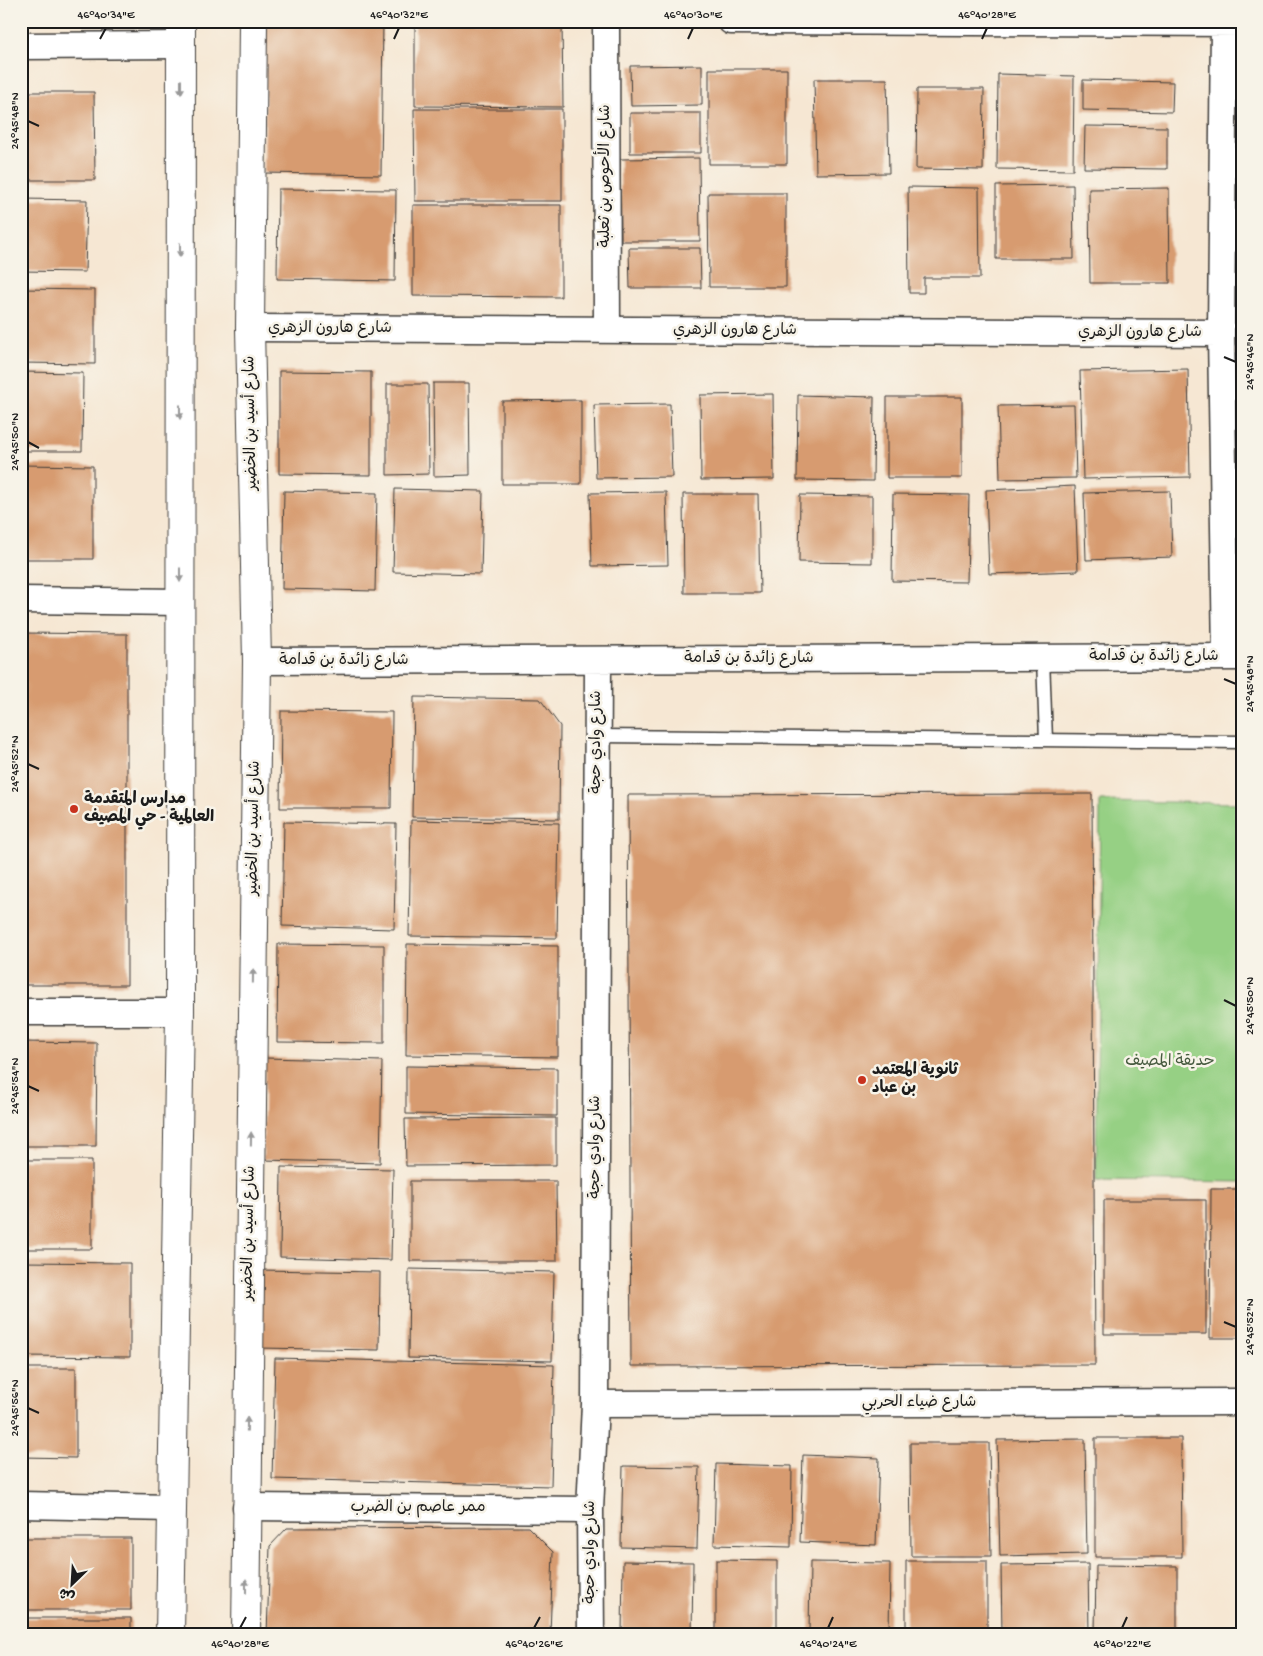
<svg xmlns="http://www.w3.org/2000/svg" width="1263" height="1656" viewBox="0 0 1263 1656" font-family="'Gochi Hand','Playpen Sans Arabic',sans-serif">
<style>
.green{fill:#96d084;stroke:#597650}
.building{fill:#d79b70}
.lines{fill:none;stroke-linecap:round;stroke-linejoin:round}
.service-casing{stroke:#3d3a37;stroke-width:15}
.minor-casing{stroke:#3d3a37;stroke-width:29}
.tertiary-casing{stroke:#3d3a37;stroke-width:30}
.service{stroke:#fff;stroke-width:12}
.minor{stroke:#fff;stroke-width:26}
.tertiary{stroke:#fff;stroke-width:28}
.oneway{fill:#999}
.ticks{fill:none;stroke:#1c1c1c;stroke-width:2}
.poi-dot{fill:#c8321e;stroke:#f7f3e8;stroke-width:2}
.labels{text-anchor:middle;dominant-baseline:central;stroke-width:5;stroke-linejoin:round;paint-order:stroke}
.street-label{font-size:16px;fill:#1c1c1c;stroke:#f7f3e8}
.poi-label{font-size:16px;font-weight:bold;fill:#1c1c1c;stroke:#f7f3e8;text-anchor:start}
.park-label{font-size:16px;fill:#475b40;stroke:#f7f3e8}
.neatline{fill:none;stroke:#1c1c1c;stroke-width:2}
.ticks-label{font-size:12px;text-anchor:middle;fill:#1c1c1c}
</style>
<rect width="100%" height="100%" fill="#f7f3e8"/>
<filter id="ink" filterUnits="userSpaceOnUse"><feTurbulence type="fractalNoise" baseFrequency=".02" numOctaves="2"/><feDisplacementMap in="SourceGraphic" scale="10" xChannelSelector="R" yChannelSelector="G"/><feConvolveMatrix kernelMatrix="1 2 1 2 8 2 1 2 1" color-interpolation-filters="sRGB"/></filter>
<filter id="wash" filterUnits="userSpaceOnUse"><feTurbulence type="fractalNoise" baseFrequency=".0096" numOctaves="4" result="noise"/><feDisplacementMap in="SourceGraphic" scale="20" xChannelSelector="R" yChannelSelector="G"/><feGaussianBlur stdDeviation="1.12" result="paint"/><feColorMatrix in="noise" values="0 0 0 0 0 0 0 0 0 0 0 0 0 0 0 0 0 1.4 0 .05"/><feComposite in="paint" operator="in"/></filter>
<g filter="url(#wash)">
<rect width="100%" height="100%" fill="#f6e7d3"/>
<path class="green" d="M 1100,801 L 1242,803 L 1242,1182 L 1096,1180 Z"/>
<g id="blocks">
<path class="building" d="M 266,21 L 383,21 L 381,175 L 264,173 Z
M 415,21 L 562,21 L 563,107 L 415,106 Z
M 702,65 L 702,105 L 631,106 L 630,66 Z
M 709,69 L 787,69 L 787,164 L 709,164 Z
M 998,74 L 1074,76 L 1073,170 L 997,169 Z
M 814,79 L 887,79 L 889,173 L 816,174 Z
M 1083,80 L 1173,82 L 1172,112 L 1083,110 Z
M 917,89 L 984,89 L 983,170 L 916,169 Z
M 21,92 L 94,92 L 95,180 L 21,180 Z
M 414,109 L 562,109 L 562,201 L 415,201 Z
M 630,113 L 701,113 L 701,153 L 630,153 Z
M 1085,126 L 1167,127 L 1167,169 L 1084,168 Z
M 699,158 L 700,241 L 621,241 L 620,159 Z
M 1073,185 L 1074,259 L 996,259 L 996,186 Z
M 908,187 L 979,188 L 980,278 L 924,278 L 924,293 L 909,293 Z
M 1169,188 L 1170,283 L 1090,283 L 1089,189 Z
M 278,189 L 396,190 L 395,281 L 277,279 Z
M 708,193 L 786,193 L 786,287 L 709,287 Z
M 21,199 L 87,200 L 85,272 L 21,271 Z
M 413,205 L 561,205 L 561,297 L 413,296 Z
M 629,248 L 700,248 L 701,288 L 630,288 Z
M 21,289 L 95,290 L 95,364 L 21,363 Z
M 1188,369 L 1190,477 L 1083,479 L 1080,371 Z
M 279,371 L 371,372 L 371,475 L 279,474 Z
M 21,372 L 83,373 L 82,451 L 21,451 Z
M 433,383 L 469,383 L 470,475 L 434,476 Z
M 387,384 L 428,384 L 429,474 L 387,475 Z
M 773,394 L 774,479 L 701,480 L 700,395 Z
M 798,395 L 874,397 L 873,481 L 797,480 Z
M 887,397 L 962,397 L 962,478 L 887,478 Z
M 581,400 L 581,484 L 502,484 L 502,401 Z
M 670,404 L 672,477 L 596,478 L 594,405 Z
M 1074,405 L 1076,478 L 1000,479 L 998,406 Z
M 21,465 L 93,466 L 93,559 L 21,559 Z
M 1075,486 L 1078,571 L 989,574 L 986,490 Z
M 395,489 L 483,491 L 481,574 L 393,572 Z
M 284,491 L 377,493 L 375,591 L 282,589 Z
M 1170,491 L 1172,557 L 1086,560 L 1084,493 Z
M 666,492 L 668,565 L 592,566 L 590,493 Z
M 683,494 L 758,494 L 760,593 L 684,593 Z
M 893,494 L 969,495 L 967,582 L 892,581 Z
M 800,495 L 872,496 L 872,563 L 799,562 Z
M 1240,559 L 1242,559 L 1242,593 L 1240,591 Z
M 21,633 L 127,634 L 127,985 L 21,985 Z
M 414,697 L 540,699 L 560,726 L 559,819 L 412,817 Z
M 281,711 L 392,712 L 391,808 L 280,808 Z
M 1092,794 L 1095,1365 L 631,1366 L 628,795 Z
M 411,820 L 559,823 L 557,938 L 409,936 Z
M 284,822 L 396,824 L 394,929 L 282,926 Z
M 278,944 L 384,945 L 384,1043 L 277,1042 Z
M 407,944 L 558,946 L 558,1057 L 406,1055 Z
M 21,1042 L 97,1043 L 96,1146 L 21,1146 Z
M 265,1058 L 382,1061 L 380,1163 L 263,1160 Z
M 406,1066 L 557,1068 L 557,1116 L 406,1114 Z
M 556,1118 L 556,1165 L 406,1166 L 405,1119 Z
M 21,1160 L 92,1160 L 92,1249 L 21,1249 Z
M 281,1167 L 393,1169 L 391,1260 L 280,1257 Z
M 410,1181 L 556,1181 L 557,1261 L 410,1261 Z
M 1211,1189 L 1242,1189 L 1242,1338 L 1210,1338 Z
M 1104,1200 L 1206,1200 L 1206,1334 L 1104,1334 Z
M 21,1262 L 130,1263 L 130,1357 L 21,1356 Z
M 409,1269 L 554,1272 L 552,1361 L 408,1358 Z
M 259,1270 L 380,1272 L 379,1350 L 258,1348 Z
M 275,1358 L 554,1365 L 551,1486 L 272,1479 Z
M 21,1368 L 76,1368 L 76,1458 L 21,1457 Z
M 1095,1438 L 1181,1438 L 1182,1557 L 1095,1557 Z
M 1085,1439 L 1087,1554 L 1000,1556 L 997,1440 Z
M 910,1443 L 989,1443 L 991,1556 L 911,1556 Z
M 803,1455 L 879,1458 L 876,1545 L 800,1542 Z
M 716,1464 L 792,1466 L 791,1547 L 714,1545 Z
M 623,1466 L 699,1467 L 697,1549 L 621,1547 Z
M 528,1527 L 553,1552 L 550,1635 L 267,1635 L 270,1546 L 287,1528 Z
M 21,1538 L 131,1538 L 131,1610 L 21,1610 Z
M 716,1560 L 777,1561 L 777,1635 L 716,1635 Z
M 623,1561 L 693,1562 L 692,1635 L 622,1635 Z
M 906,1561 L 987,1561 L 987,1635 L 906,1635 Z
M 810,1562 L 890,1563 L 889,1635 L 809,1635 Z
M 1088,1564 L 1089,1635 L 1002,1635 L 1001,1565 Z
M 1096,1565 L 1177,1566 L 1177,1635 L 1095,1635 Z
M 21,1618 L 131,1618 L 131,1635 L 21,1635 Z"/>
</g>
</g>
<g filter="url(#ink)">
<use href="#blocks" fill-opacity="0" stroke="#3d3a37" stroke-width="1"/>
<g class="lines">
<g class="service-casing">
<path id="service" d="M 1043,658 L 1046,740
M 598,736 L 1242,742"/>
</g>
<g class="minor-casing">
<path id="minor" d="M 606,21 L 607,330
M 731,21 L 1242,23
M 1224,23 L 1221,333 L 1226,657
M 21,46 L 181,45
M 250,328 L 1221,333
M 21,600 L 180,602
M 257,661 L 1242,657
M 21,1012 L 180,1012
M 595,1404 L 1242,1402
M 21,1505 L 172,1508
M 246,1507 L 590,1510
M 591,1635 L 590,1510 L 595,1404 L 598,660"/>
</g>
<g class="tertiary-casing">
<path id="tertiary" d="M 170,1635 L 180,1012 L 181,21
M 246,1635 L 257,661 L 250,328 L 253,21"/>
</g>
<use href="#service" class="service"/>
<use href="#minor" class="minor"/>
<use href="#tertiary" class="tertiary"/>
</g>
<defs><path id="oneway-solid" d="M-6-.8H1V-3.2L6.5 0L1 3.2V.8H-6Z" transform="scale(1.25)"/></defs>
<g class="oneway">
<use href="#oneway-solid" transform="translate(181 87) rotate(90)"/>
<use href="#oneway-solid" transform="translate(180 250) rotate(90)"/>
<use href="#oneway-solid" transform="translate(180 412) rotate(90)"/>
<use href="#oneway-solid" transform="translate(180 575) rotate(90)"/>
<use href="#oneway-solid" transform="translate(253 976) rotate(-89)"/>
<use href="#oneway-solid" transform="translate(251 1139) rotate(-89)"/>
<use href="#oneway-solid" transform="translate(247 1424) rotate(-89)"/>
<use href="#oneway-solid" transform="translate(246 1586) rotate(-90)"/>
</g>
</g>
<path class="ticks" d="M 100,39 L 106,28M 394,39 L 399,28M 688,39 L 693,28M 982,39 L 987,28M 28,121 L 39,126M 1224,357 L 1236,362M 28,442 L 39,448M 1224,679 L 1236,684M 28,764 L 39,769M 1224,1000 L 1236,1006M 28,1086 L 39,1091M 1224,1322 L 1236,1327M 28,1408 L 39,1413M 240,1628 L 246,1617M 534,1628 L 540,1617M 828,1628 L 833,1617M 1122,1628 L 1127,1617"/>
<g class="poi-dot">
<circle cx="74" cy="809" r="5"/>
<circle cx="862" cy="1080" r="5"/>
</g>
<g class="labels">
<g class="street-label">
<text transform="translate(606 176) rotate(-90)">شارع الأحوص بن ثعلبة</text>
<text x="330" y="329">شارع هارون الزهري</text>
<text x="735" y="331">شارع هارون الزهري</text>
<text x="1140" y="333">شارع هارون الزهري</text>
<text transform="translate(252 423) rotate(-91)">شارع أسيد بن الخضير</text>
<text x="1154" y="657">شارع زائدة بن قدامة</text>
<text x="749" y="659">شارع زائدة بن قدامة</text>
<text x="344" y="661">شارع زائدة بن قدامة</text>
<text transform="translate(597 742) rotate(-90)">شارع وادي حجة</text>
<text transform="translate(255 828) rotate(-89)">شارع أسيد بن الخضير</text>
<text transform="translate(596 1147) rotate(-90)">شارع وادي حجة</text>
<text transform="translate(250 1233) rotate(-89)">شارع أسيد بن الخضير</text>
<text x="919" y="1403">شارع ضياء الحربي</text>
<text x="418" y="1508">ممر عاصم بن الضرب</text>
<text transform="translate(591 1552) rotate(-90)">شارع وادي حجة</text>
</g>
<g class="poi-label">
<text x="84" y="800">مدارس المتقدمة<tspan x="84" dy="18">العالمية - حي المصيف</tspan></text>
<text x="872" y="1071">ثانوية المعتمد<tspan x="872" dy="18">بن عباد</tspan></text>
</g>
<g class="park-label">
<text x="1170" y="1062">حديقة المصيف</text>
</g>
</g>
<rect width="1263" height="1656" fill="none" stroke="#f7f3e8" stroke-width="55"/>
<g transform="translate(72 1584) rotate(205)" stroke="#f7f3e8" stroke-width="4" paint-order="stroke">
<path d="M0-4L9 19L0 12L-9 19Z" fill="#1c1c1c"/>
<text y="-8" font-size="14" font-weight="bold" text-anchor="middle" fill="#1c1c1c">ش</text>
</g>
<rect x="28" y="28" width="1208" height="1600" class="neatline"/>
<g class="ticks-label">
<text x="106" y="18">46°40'34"E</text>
<text x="399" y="18">46°40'32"E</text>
<text x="693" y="18">46°40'30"E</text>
<text x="987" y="18">46°40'28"E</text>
<text transform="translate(14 121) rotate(-90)" y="4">24°45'48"N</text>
<text transform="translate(1249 362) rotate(-90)" y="4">24°45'46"N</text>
<text transform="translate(14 442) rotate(-90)" y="4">24°45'50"N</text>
<text transform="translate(1249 684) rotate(-90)" y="4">24°45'48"N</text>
<text transform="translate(14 764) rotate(-90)" y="4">24°45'52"N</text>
<text transform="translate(1249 1006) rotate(-90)" y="4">24°45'50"N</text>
<text transform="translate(14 1086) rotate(-90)" y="4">24°45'54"N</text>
<text transform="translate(1249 1327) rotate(-90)" y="4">24°45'52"N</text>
<text transform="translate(14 1408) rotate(-90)" y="4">24°45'56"N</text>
<text x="240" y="1647">46°40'28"E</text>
<text x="534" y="1647">46°40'26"E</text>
<text x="828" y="1647">46°40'24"E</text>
<text x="1122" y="1647">46°40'22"E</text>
</g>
</svg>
